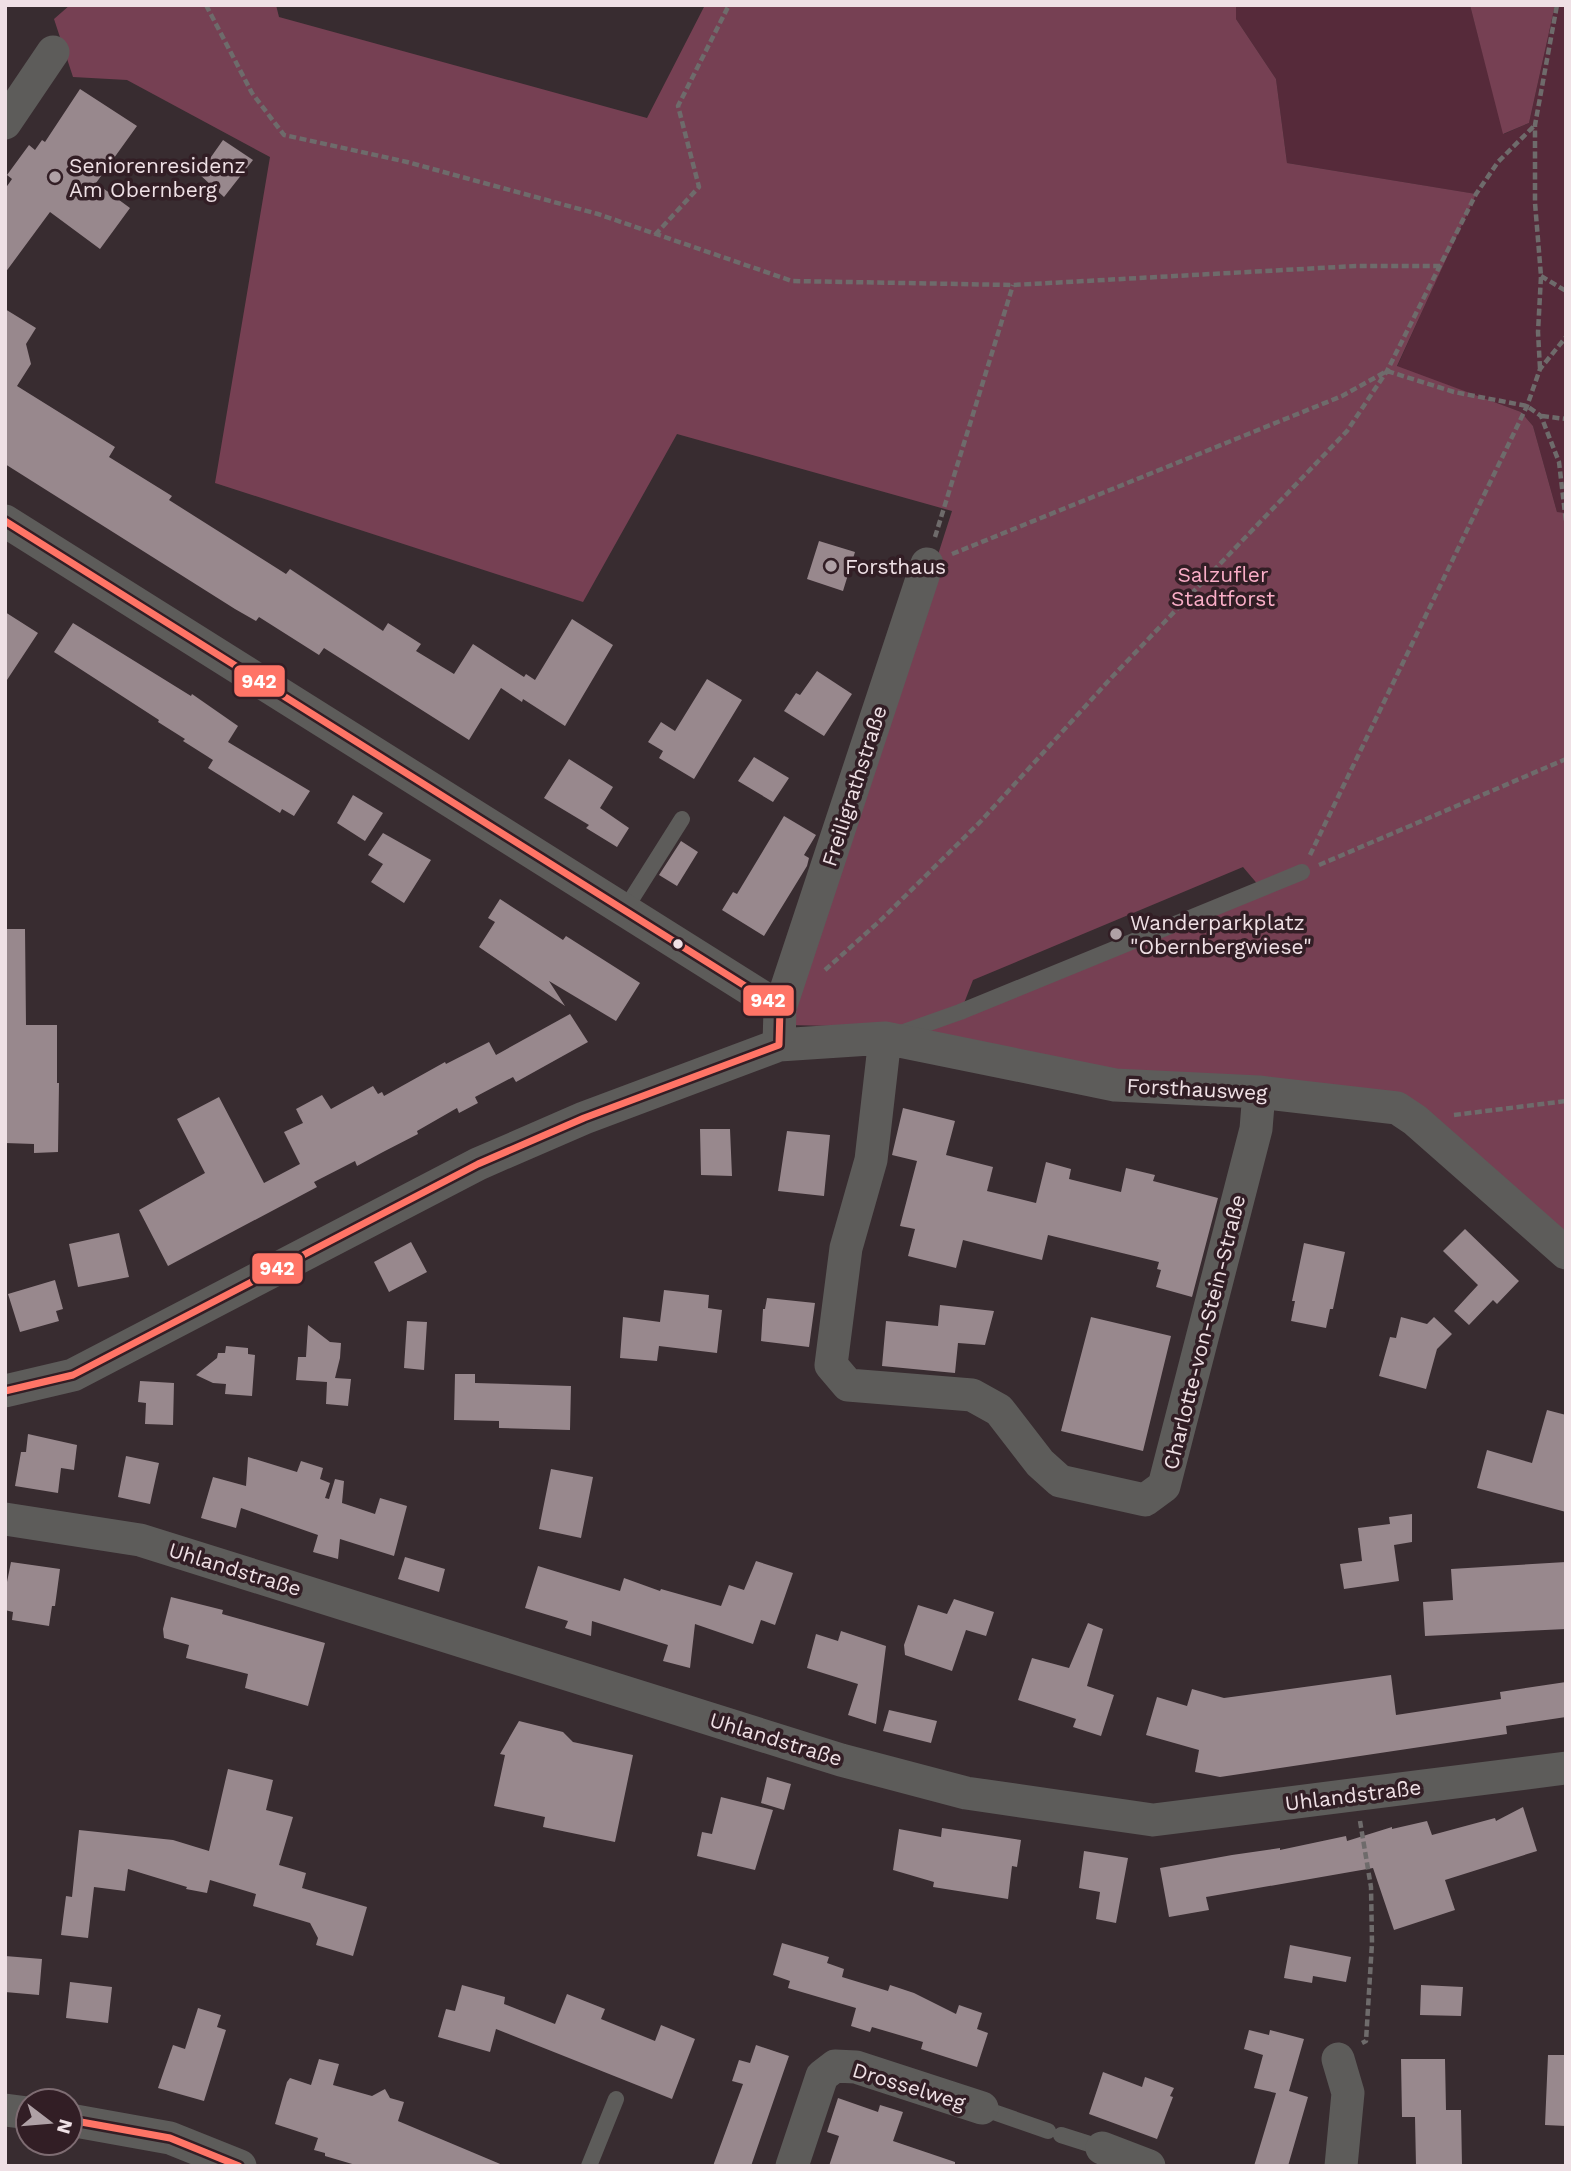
<svg xmlns="http://www.w3.org/2000/svg" width="1571" height="2171" viewBox="0 0 1571 2171" font-family="'Work Sans',sans-serif">
<style>
.green{fill:#562a3a}
.forest{fill:#764053;fill-rule:evenodd}
.building{fill:#98888d}
.lines{fill:none;stroke-linecap:round;stroke-linejoin:round}
.path{stroke:#6e6b6b;stroke-width:4.5;stroke-dasharray:7 3.5;stroke-linecap:butt}
.service{stroke:#5d5c5a;stroke-width:16}
.minor{stroke:#5d5c5a;stroke-width:33}
.bus-1-casing{stroke:#321e25;stroke-width:12}
.bus-1{stroke:#ff7466;stroke-width:7}
.poi-dot{fill:#afa1a6;stroke:#321e25;stroke-width:2.5}
.bus-dot{fill:#efe0e5;stroke:#321e25;stroke-width:2.5}
.labels{text-anchor:middle;dominant-baseline:central;stroke-width:7;stroke-linejoin:round;paint-order:stroke}
.poi-label{font-size:21px;fill:#efe0e5;stroke:#321e25;text-anchor:start}
.park-label{font-size:21px;fill:#faaec7;stroke:#321e25}
.street-label{font-size:21px;fill:#efe0e5;stroke:#321e25}
.line-badge{stroke:#321e25;stroke-width:2.5}
.badge-label{font-size:19px;text-anchor:middle;font-weight:bold;fill:#fff}
</style>
<rect width="100%" height="100%" fill="#382c30"/>
<path class="green" d="M 1236,5 L 1470,5 L 1504,134 L 1529,123 L 1555,5 L 1566,5 L 1566,513 L 1557,512 L 1533,426 L 1521,412 L 1397,367 L 1475,194 L 1287,163 L 1276,79 L 1236,19 Z"/>
<path class="forest" d="M 70,5 L 276,5 L 279,17 L 647,118 L 705,5 L 1236,5 L 1236,19 L 1276,79 L 1287,163 L 1476,194 L 1397,366 L 1521,412 L 1533,426 L 1557,512 L 1566,513 L 1566,1243 L 1405,1102 L 1119,1071 L 881,1027 L 787,1025 L 952,511 L 677,434 L 583,602 L 215,483 L 270,157 L 127,80 L 73,77 L 54,19 ZM 1243,867 L 1260,887 L 961,1011 L 973,980 Z
M 1470,5 L 1555,5 L 1529,123 L 1503,134 Z"/>
<path class="building" d="M 80,89 L 137,126 L 96,183 L 130,208 L 100,249 L 50,212 L 5,273 L 5,189 L 12,179 L 7,175 L 29,145 L 35,150 L 42,140 L 45,142 Z
M 223,140 L 253,160 L 224,197 L 199,174 Z
M 5,309 L 36,328 L 26,344 L 31,364 L 17,386 L 115,447 L 109,457 L 172,496 L 169,500 L 286,574 L 290,569 L 383,631 L 388,623 L 421,644 L 416,651 L 454,674 L 473,644 L 524,677 L 526,674 L 535,680 L 572,619 L 613,645 L 565,726 L 523,699 L 522,702 L 501,688 L 469,740 L 324,648 L 319,655 L 259,617 L 256,621 L 235,609 L 5,464 Z
M 819,541 L 855,552 L 843,591 L 807,579 Z
M 5,612 L 38,633 L 5,683 Z
M 73,623 L 191,696 L 192,694 L 238,726 L 228,742 L 310,791 L 294,816 L 282,809 L 280,813 L 208,768 L 213,760 L 183,741 L 185,739 L 158,722 L 159,720 L 54,652 Z
M 817,671 L 852,694 L 824,736 L 784,711 L 796,693 L 800,695 Z
M 707,679 L 742,700 L 694,779 L 659,758 L 663,751 L 648,742 L 661,722 L 675,731 Z
M 754,757 L 789,778 L 773,802 L 738,781 Z
M 569,759 L 613,787 L 600,808 L 629,828 L 617,847 L 586,828 L 589,825 L 544,798 Z
M 353,795 L 383,813 L 365,841 L 337,823 Z
M 784,816 L 816,835 L 804,855 L 809,858 L 807,866 L 764,936 L 722,910 L 733,892 L 737,894 Z
M 383,833 L 431,860 L 404,903 L 371,882 L 383,864 L 368,855 Z
M 681,841 L 698,852 L 677,886 L 659,875 Z
M 500,899 L 563,940 L 566,936 L 640,983 L 616,1021 L 549,981 L 565,1006 L 479,947 L 495,922 L 488,918 Z
M 5,929 L 25,929 L 26,1025 L 57,1025 L 57,1083 L 59,1083 L 58,1152 L 34,1153 L 34,1144 L 5,1143 Z
M 570,1014 L 588,1042 L 516,1082 L 513,1077 L 475,1097 L 478,1103 L 459,1113 L 457,1108 L 417,1131 L 418,1134 L 383,1152 L 357,1166 L 355,1161 L 314,1182 L 317,1187 L 168,1266 L 139,1210 L 205,1173 L 177,1119 L 219,1097 L 264,1183 L 300,1164 L 284,1132 L 303,1123 L 296,1109 L 322,1095 L 331,1109 L 373,1086 L 378,1094 L 382,1092 L 384,1096 L 445,1062 L 446,1064 L 489,1042 L 496,1055 Z
M 903,1108 L 955,1121 L 946,1155 L 993,1167 L 987,1191 L 1036,1203 L 1046,1162 L 1071,1169 L 1069,1179 L 1121,1192 L 1126,1168 L 1155,1175 L 1153,1181 L 1218,1198 L 1192,1297 L 1156,1287 L 1161,1270 L 1157,1269 L 1159,1262 L 1048,1235 L 1042,1260 L 963,1240 L 956,1268 L 908,1256 L 915,1229 L 900,1226 L 917,1161 L 892,1155 Z
M 700,1129 L 730,1129 L 732,1176 L 701,1175 Z
M 787,1131 L 830,1135 L 824,1196 L 778,1191 Z
M 1465,1229 L 1519,1281 L 1497,1304 L 1493,1300 L 1469,1325 L 1454,1311 L 1478,1285 L 1443,1251 Z
M 119,1233 L 129,1277 L 78,1287 L 69,1244 Z
M 411,1242 L 427,1272 L 389,1292 L 374,1262 Z
M 1304,1243 L 1345,1252 L 1333,1309 L 1330,1309 L 1326,1328 L 1291,1321 L 1295,1301 L 1292,1301 Z
M 55,1280 L 63,1309 L 56,1311 L 59,1321 L 20,1332 L 8,1294 Z
M 664,1290 L 709,1295 L 708,1308 L 722,1310 L 717,1353 L 659,1346 L 657,1361 L 620,1358 L 623,1317 L 660,1322 Z
M 767,1298 L 815,1303 L 809,1347 L 761,1341 L 763,1309 L 765,1309 Z
M 940,1305 L 994,1311 L 985,1345 L 958,1343 L 955,1373 L 882,1366 L 886,1321 L 938,1326 Z
M 1091,1317 L 1171,1336 L 1143,1451 L 1061,1431 Z
M 1401,1317 L 1427,1324 L 1434,1317 L 1452,1334 L 1437,1349 L 1426,1389 L 1379,1376 L 1390,1337 L 1396,1338 Z
M 407,1321 L 427,1322 L 424,1370 L 404,1368 Z
M 308,1325 L 330,1342 L 341,1343 L 340,1358 L 335,1378 L 351,1379 L 348,1406 L 326,1404 L 327,1382 L 296,1380 L 298,1357 L 306,1357 Z
M 226,1346 L 248,1348 L 248,1354 L 255,1355 L 252,1396 L 225,1394 L 226,1384 L 213,1383 L 196,1375 L 217,1358 L 218,1353 L 225,1353 Z
M 455,1374 L 475,1374 L 475,1383 L 571,1386 L 570,1430 L 499,1428 L 499,1421 L 454,1420 Z
M 140,1381 L 174,1383 L 173,1425 L 145,1424 L 146,1403 L 138,1402 Z
M 1547,1410 L 1566,1415 L 1566,1512 L 1477,1488 L 1487,1450 L 1532,1463 Z
M 28,1434 L 77,1445 L 74,1470 L 61,1468 L 58,1493 L 15,1486 L 21,1452 L 26,1452 Z
M 126,1456 L 159,1463 L 150,1504 L 118,1497 Z
M 248,1457 L 297,1472 L 301,1461 L 323,1468 L 320,1479 L 330,1483 L 325,1498 L 329,1499 L 335,1479 L 344,1481 L 342,1503 L 375,1514 L 380,1498 L 407,1506 L 394,1556 L 340,1539 L 338,1559 L 313,1552 L 318,1535 L 241,1508 L 236,1528 L 201,1518 L 213,1477 L 246,1486 Z
M 551,1469 L 593,1477 L 581,1538 L 539,1529 Z
M 1412,1514 L 1412,1542 L 1394,1545 L 1399,1581 L 1344,1589 L 1340,1564 L 1362,1561 L 1358,1528 L 1390,1524 L 1389,1517 Z
M 405,1557 L 445,1569 L 439,1592 L 398,1579 Z
M 756,1561 L 793,1573 L 775,1625 L 761,1620 L 753,1644 L 695,1624 L 690,1668 L 663,1661 L 668,1645 L 592,1621 L 591,1636 L 565,1628 L 568,1621 L 525,1608 L 538,1566 L 620,1591 L 624,1578 L 660,1591 L 661,1589 L 721,1606 L 729,1585 L 744,1590 Z
M 11,1562 L 60,1569 L 55,1606 L 52,1606 L 49,1626 L 12,1620 L 13,1612 L 5,1610 L 5,1592 Z
M 1566,1562 L 1566,1629 L 1425,1636 L 1423,1602 L 1453,1600 L 1451,1569 Z
M 171,1597 L 223,1610 L 222,1614 L 325,1643 L 308,1706 L 245,1688 L 248,1674 L 186,1658 L 189,1645 L 164,1638 L 163,1629 Z
M 954,1599 L 994,1612 L 986,1636 L 966,1630 L 952,1671 L 905,1655 L 904,1645 L 918,1605 L 947,1614 Z
M 1088,1623 L 1103,1629 L 1087,1686 L 1114,1695 L 1101,1736 L 1073,1727 L 1076,1719 L 1018,1700 L 1032,1658 L 1069,1668 Z
M 841,1631 L 886,1646 L 876,1724 L 848,1715 L 858,1684 L 807,1668 L 816,1634 L 838,1641 Z
M 1391,1675 L 1396,1715 L 1501,1699 L 1500,1692 L 1566,1682 L 1566,1717 L 1506,1726 L 1507,1734 L 1220,1777 L 1195,1772 L 1199,1750 L 1146,1735 L 1157,1697 L 1187,1706 L 1192,1689 L 1224,1698 Z
M 889,1710 L 937,1721 L 931,1743 L 883,1731 Z
M 519,1721 L 563,1732 L 573,1742 L 633,1755 L 615,1842 L 543,1827 L 545,1817 L 494,1806 L 505,1755 L 500,1754 Z
M 228,1769 L 273,1780 L 266,1810 L 293,1817 L 279,1865 L 306,1873 L 302,1888 L 367,1907 L 353,1956 L 316,1945 L 318,1938 L 310,1923 L 253,1906 L 256,1894 L 210,1880 L 207,1893 L 186,1889 L 187,1887 L 128,1869 L 125,1891 L 94,1887 L 88,1938 L 61,1935 L 66,1896 L 72,1897 L 79,1830 L 173,1840 L 209,1851 Z
M 767,1777 L 791,1784 L 784,1810 L 761,1803 Z
M 721,1797 L 773,1810 L 755,1870 L 697,1856 L 702,1832 L 712,1834 Z
M 1523,1807 L 1537,1851 L 1445,1880 L 1455,1910 L 1394,1930 L 1373,1868 L 1206,1897 L 1209,1910 L 1169,1917 L 1160,1868 L 1232,1855 L 1280,1848 L 1280,1850 L 1346,1836 L 1347,1841 L 1392,1827 L 1392,1829 L 1427,1821 L 1432,1835 L 1495,1818 L 1496,1821 Z
M 942,1828 L 1021,1840 L 1017,1867 L 1012,1866 L 1008,1899 L 933,1887 L 934,1882 L 893,1870 L 899,1829 L 941,1837 Z
M 1084,1851 L 1128,1858 L 1116,1923 L 1096,1919 L 1100,1892 L 1079,1888 Z
M 782,1943 L 829,1957 L 827,1963 L 844,1969 L 842,1977 L 888,1991 L 890,1985 L 914,1993 L 956,2014 L 959,2005 L 982,2013 L 977,2029 L 988,2033 L 977,2067 L 921,2049 L 923,2042 L 872,2027 L 870,2032 L 851,2026 L 856,2008 L 788,1988 L 790,1981 L 773,1975 Z
M 1290,1945 L 1351,1957 L 1346,1982 L 1313,1976 L 1312,1983 L 1284,1978 Z
M 5,1956 L 42,1959 L 39,1995 L 5,1992 Z
M 70,1982 L 112,1987 L 108,2023 L 66,2018 Z
M 462,1985 L 505,1997 L 504,2004 L 555,2024 L 567,1994 L 605,2009 L 601,2019 L 655,2041 L 661,2025 L 695,2039 L 672,2099 L 496,2029 L 490,2052 L 438,2037 L 446,2009 L 455,2011 Z
M 1421,1985 L 1463,1987 L 1461,2016 L 1420,2015 Z
M 198,2008 L 221,2015 L 217,2027 L 226,2030 L 204,2101 L 158,2088 L 173,2045 L 185,2049 Z
M 1249,2030 L 1269,2035 L 1270,2030 L 1304,2039 L 1289,2091 L 1308,2097 L 1288,2166 L 1254,2166 L 1276,2093 L 1254,2088 L 1263,2055 L 1244,2049 Z
M 756,2045 L 789,2056 L 751,2166 L 713,2166 L 743,2084 L 732,2081 L 739,2060 L 750,2063 Z
M 1548,2055 L 1566,2055 L 1566,2126 L 1545,2125 Z
M 319,2059 L 339,2064 L 333,2085 L 372,2096 L 385,2089 L 390,2098 L 404,2102 L 398,2121 L 505,2166 L 359,2166 L 325,2156 L 325,2153 L 314,2150 L 318,2138 L 275,2124 L 287,2082 L 290,2078 L 311,2085 Z
M 1401,2059 L 1445,2059 L 1446,2110 L 1461,2110 L 1462,2166 L 1416,2166 L 1415,2117 L 1402,2117 Z
M 1103,2072 L 1142,2087 L 1145,2077 L 1174,2088 L 1170,2096 L 1173,2097 L 1157,2139 L 1089,2114 Z
M 838,2098 L 878,2112 L 880,2105 L 903,2112 L 893,2141 L 955,2162 L 955,2166 L 829,2166 L 839,2136 L 827,2132 Z"/>
<g class="lines">
<path class="path" d="M 206,5 L 252,93 L 284,135 L 407,162 L 598,214 L 792,281 L 1013,285 L 1356,266 L 1441,266
M 655,235 L 699,187 L 678,106 L 729,5
M 1541,276 L 1566,291
M 1540,368 L 1538,332 L 1541,276 L 1535,203 L 1535,125 L 1557,5
M 1542,416 L 1566,419
M 935,537 L 1013,285
M 952,554 L 1342,396 L 1387,371 L 1454,392 L 1527,406 L 1541,416 L 1559,462 L 1566,522
M 1310,855 L 1527,406 L 1540,369 L 1566,337
M 1319,865 L 1566,759
M 825,970 L 882,919 L 981,821 L 1112,677 L 1347,431 L 1387,371 L 1476,194 L 1498,162 L 1535,125
M 1454,1115 L 1566,1101
M 1360,1821 L 1371,1887 L 1372,1943 L 1366,2041 L 1362,2043"/>
<path class="service" d="M 624,911 L 682,819
M 898,1034 L 960,1012 L 1302,872
M 982,2108 L 1048,2131
M 1061,2135 L 1102,2148
M 589,2166 L 616,2099"/>
<path class="minor" d="M 5,123 L 53,52
M 5,521 L 780,1008 L 779,1045
M 780,1008 L 927,564
M 885,1038 L 871,1160 L 846,1248 L 831,1365 L 848,1385 L 972,1395 L 999,1410 L 1040,1463 L 1060,1481 L 1145,1500 L 1164,1486 L 1256,1129 L 1259,1092
M 5,1391 L 73,1375 L 478,1164 L 584,1118 L 779,1045 L 885,1038 L 1115,1085 L 1259,1092 L 1397,1108 L 1415,1120 L 1566,1253
M 5,1519 L 140,1540 L 841,1760 L 966,1793 L 1153,1820 L 1566,1768
M 1338,2059 L 1348,2093 L 1341,2166
M 5,2110 L 28,2113
M 70,2120 L 170,2138 L 240,2166
M 1102,2148 L 1149,2166
M 792,2166 L 822,2076 L 835,2066 L 856,2067 L 982,2108"/>
<g class="bus-1-casing">
<path id="bus-1" d="M 5,521 L 780,1008 L 779,1045 L 584,1118 L 478,1164 L 73,1375 L 5,1391
M 70,2120 L 170,2138 L 239,2166"/>
</g>
<use href="#bus-1" class="bus-1"/>
</g>
<g class="poi-dot">
<circle cx="55" cy="177" r="7"/>
<circle cx="831" cy="566" r="7"/>
<circle cx="1116" cy="934" r="7"/>
</g>
<circle class="bus-dot" cx="678" cy="944" r="6"/>
<g class="labels">
<g class="poi-label">
<text x="69" y="165">Seniorenresidenz<tspan x="69" dy="24">Am Obernberg</tspan></text>
<text x="845" y="566">Forsthaus</text>
<text x="1130" y="922">Wanderparkplatz<tspan x="1130" dy="24">"Obernbergwiese"</tspan></text>
</g>
<g class="park-label">
<text x="1223" y="574">Salzufler<tspan x="1223" dy="24">Stadtforst</tspan></text>
</g>
<g class="street-label">
<text transform="translate(854 786) rotate(-72)">Freiligrathstraße</text>
<text transform="translate(1197 1089) rotate(3)">Forsthausweg</text>
<text transform="translate(1204 1332) rotate(-76)">Charlotte-von-Stein-Straße</text>
<text transform="translate(235 1569) rotate(17)">Uhlandstraße</text>
<text transform="translate(776 1739) rotate(17)">Uhlandstraße</text>
<text transform="translate(1353 1795) rotate(-7)">Uhlandstraße</text>
<text transform="translate(909 2086) rotate(17)">Drosselweg</text>
</g>
</g>
<g class="line-badge">
<rect x="233" y="664" width="53" height="34" rx="7" fill="#ff7466"/>
<rect x="742" y="984" width="53" height="33" rx="7" fill="#ff7466"/>
<rect x="251" y="1252" width="53" height="33" rx="7" fill="#ff7466"/>
</g>
<g class="badge-label">
<text x="259" y="688">942</text>
<text x="768" y="1007">942</text>
<text x="277" y="1275">942</text>
</g>
<rect width="1571" height="2171" fill="none" stroke="#efe0e5" stroke-width="14"/>
<g transform="translate(49 2122) rotate(106)"><circle r="33" fill="#321e25" stroke="#7e6c72" stroke-width="2"/>
<path d="M0-5L12 26L0 18L-12 26Z" fill="#afa1a6"/>
<text y="-10" font-size="19" font-weight="bold" text-anchor="middle" fill="#efe0e5">N</text>
</g>
</svg>
